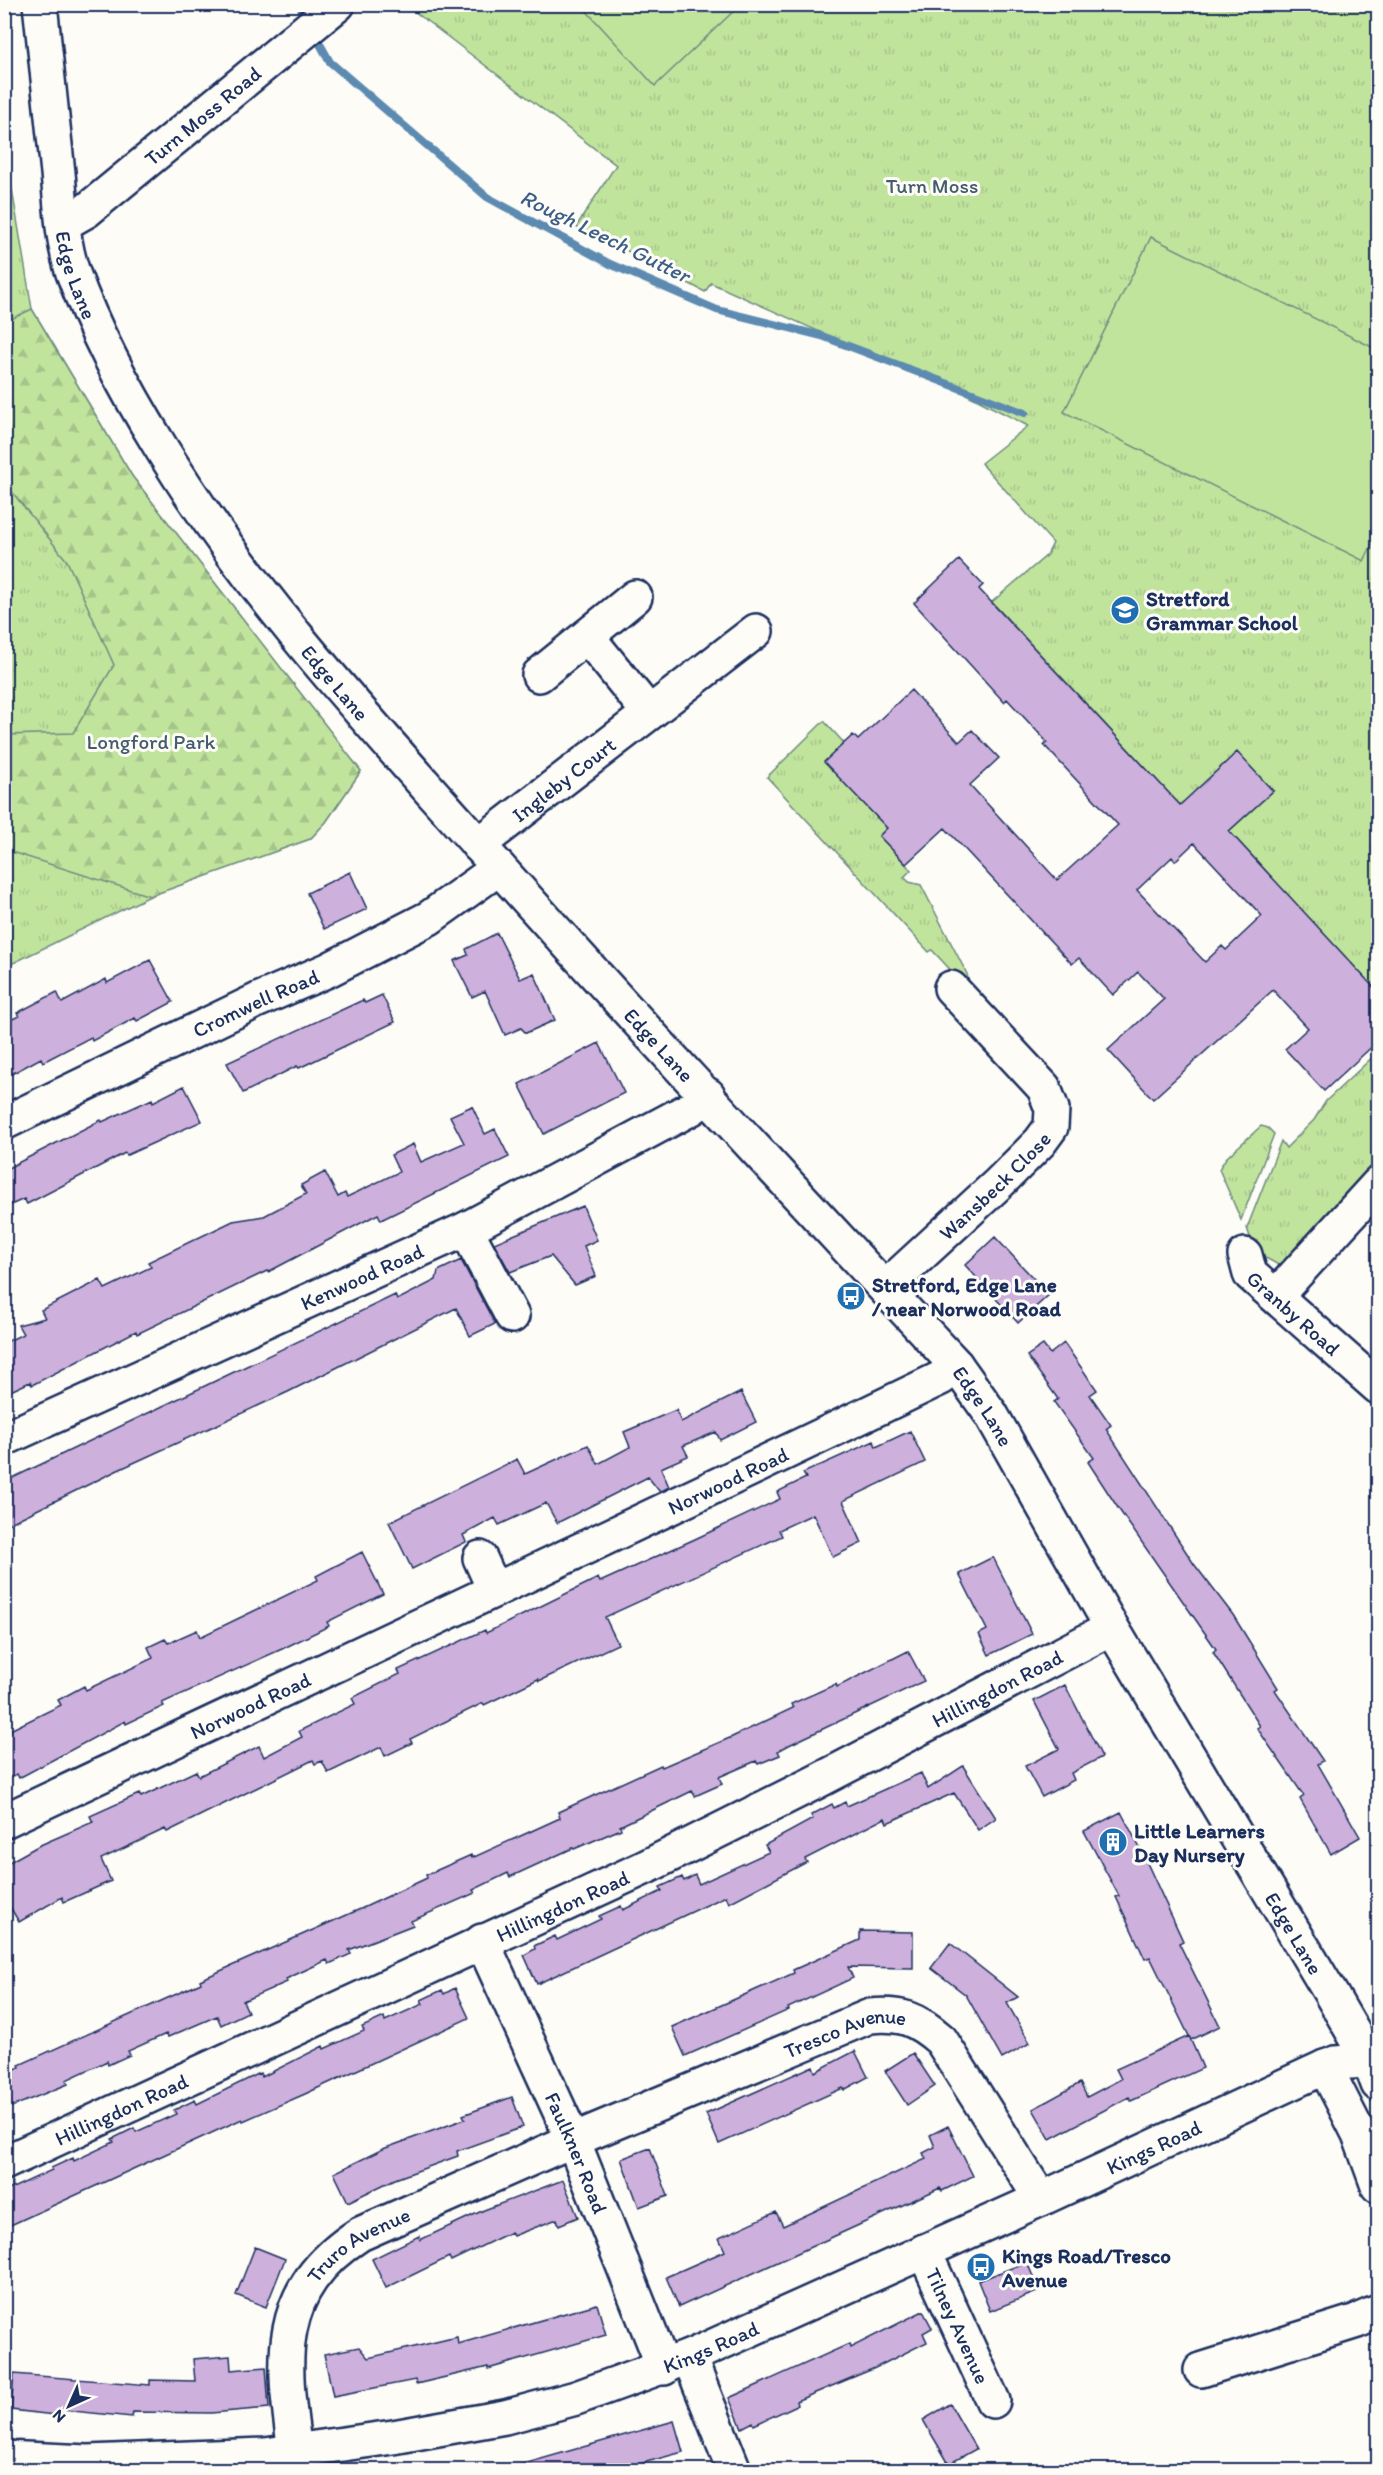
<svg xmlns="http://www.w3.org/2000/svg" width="1383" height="2475" viewBox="0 0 1383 2475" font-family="Itim,sans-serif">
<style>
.grass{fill:url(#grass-tufts);stroke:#6e8a7e;stroke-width:1.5}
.forest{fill:url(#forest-firs);stroke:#6e8a7e;stroke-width:1.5}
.pitch{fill:#c1e49d;stroke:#6e8a7e;stroke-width:1.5}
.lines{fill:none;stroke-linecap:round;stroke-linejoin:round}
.stream{stroke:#5b8ab0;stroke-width:8}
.building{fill:#ceb0dc;stroke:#1b2f5e;stroke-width:1.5;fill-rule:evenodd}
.minor-casing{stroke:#1b2f5e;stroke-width:38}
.highway-casing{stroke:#1b2f5e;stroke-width:38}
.minor{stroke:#fdfcf7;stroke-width:33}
.highway{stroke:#fdfcf7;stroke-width:33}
.labels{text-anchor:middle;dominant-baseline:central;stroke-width:6;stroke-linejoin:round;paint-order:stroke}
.street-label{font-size:21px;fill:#1b2f5e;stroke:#fdfcf7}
.park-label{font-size:21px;fill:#445c6e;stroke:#fdfcf7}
.poi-label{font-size:21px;font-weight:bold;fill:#1b2f5e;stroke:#fdfcf7;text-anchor:start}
.water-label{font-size:22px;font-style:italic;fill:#3b5d87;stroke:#fdfcf7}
</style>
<defs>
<pattern id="grass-tufts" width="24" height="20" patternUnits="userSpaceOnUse" patternTransform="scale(1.5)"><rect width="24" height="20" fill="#c1e49d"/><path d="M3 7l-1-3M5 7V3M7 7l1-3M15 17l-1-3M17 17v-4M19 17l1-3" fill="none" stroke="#a5c48a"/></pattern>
<pattern id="forest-firs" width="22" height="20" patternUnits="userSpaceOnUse" patternTransform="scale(1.5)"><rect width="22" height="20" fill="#c1e49d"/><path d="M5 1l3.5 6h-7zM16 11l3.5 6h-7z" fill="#a5c48a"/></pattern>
</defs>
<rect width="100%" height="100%" fill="#fdfcf7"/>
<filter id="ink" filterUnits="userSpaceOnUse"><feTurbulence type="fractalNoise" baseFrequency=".0167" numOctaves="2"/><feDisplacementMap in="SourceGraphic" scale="12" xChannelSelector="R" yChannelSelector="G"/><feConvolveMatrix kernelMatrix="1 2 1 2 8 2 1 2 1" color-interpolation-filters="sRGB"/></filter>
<g filter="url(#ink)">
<path class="grass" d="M 406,5 L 1378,5 L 1378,992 L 1229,831 L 1273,791 L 1180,805 L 992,602 L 1047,555 L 1053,543 L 981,463 L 1028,426 L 939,380 L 869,354 L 711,283 L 705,292 L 603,238 L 576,227 L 616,165 Z
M 4,141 L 32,309 L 132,476 L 361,771 L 326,822 L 310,839 L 150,896 L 5,967 Z
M 824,721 L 844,743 L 825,762 L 887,828 L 879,836 L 911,870 L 904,877 L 909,882 L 921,885 L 967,974 L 971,992 L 932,950 L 929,952 L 767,777 Z
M 1378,1052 L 1378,1163 L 1282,1267 L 1255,1252 L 1247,1228 L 1281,1141 L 1286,1148 L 1314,1120 L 1326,1101 Z
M 1261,1126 L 1268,1128 L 1274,1134 L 1241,1220 L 1219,1169 L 1226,1158 Z"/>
<path class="forest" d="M 32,309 L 132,476 L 361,771 L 326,822 L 310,839 L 150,896 L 5,850 L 5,735 L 73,733 L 114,665 L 67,561 L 5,483 L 5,322 Z"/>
<path class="pitch" d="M 581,5 L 740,5 L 655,86 Z
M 1151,237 L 1378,350 L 1378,532 L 1364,561 L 1064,412 Z"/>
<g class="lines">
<path class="stream" d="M 299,4 L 302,10
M 320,44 L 330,62 L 487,197 L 610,264 L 717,310 L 822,336 L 1025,413"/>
</g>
<path class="building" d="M 959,560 L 983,585 L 979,589 L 1180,805 L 1237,752 L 1273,791 L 1229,831 L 1378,992 L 1378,1041 L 1324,1091 L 1285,1049 L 1308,1028 L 1273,990 L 1153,1099 L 1108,1050 L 1164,999 L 1138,972 L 1113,995 L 1079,958 L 1072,964 L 945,828 L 906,864 L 879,836 L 887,828 L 824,762 L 853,735 L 858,740 L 911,690 L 959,742 L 972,730 L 999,758 L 970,785 L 1057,880 L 1118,825 L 1044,745 L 1047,742 L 1007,699 L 1004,702 L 914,603 ZM 1194,843 L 1262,916 L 1226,950 L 1222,946 L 1205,962 L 1137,890 L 1172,857 L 1175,861 Z
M 350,872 L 367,909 L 324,929 L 307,893 Z
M 497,933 L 520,979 L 534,973 L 555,1020 L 526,1033 L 521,1028 L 505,1035 L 485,991 L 472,997 L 454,961 L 468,955 L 466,949 Z
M 150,960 L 173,1002 L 137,1021 L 135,1018 L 92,1041 L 91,1037 L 43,1062 L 41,1058 L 4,1078 L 4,1023 L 19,1016 L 17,1013 L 57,992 L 62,1003 L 106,979 L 107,983 Z
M 382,995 L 395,1022 L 299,1068 L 297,1066 L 243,1093 L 227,1063 L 363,1000 L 365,1003 Z
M 599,1043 L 624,1093 L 544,1134 L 519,1084 Z
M 184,1086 L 202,1121 L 127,1155 L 125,1153 L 27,1204 L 24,1199 L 4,1208 L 4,1170 L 101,1120 L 102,1122 L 152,1099 L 153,1102 Z
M 472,1106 L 485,1134 L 495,1129 L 509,1157 L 381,1220 L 378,1214 L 268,1272 L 267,1271 L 137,1334 L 136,1331 L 32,1385 L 30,1382 L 4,1394 L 4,1343 L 23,1334 L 18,1325 L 45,1318 L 41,1310 L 100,1280 L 105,1289 L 151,1267 L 148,1262 L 233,1221 L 264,1216 L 306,1194 L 301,1185 L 325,1172 L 338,1197 L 345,1193 L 347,1197 L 399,1172 L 391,1155 L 413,1144 L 421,1162 L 464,1143 L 450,1116 Z
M 583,1206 L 597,1240 L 584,1246 L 596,1276 L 575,1285 L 551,1256 L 510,1272 L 494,1243 Z
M 995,1237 L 1049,1295 L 1018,1323 L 965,1265 Z
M 461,1260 L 495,1324 L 470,1336 L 456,1308 L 288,1392 L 116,1471 L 4,1526 L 4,1482 L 395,1295 L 397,1300 L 436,1280 L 438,1271 Z
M 1064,1343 L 1097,1390 L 1090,1395 L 1111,1425 L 1106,1429 L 1194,1564 L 1233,1615 L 1278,1688 L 1275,1690 L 1323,1761 L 1318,1764 L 1360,1837 L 1331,1854 L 1300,1799 L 1304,1796 L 1257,1728 L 1260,1726 L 1213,1652 L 1216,1649 L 1118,1508 L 1088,1462 L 1094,1458 L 1054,1402 L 1058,1399 L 1027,1356 L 1043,1345 L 1050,1354 Z
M 741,1392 L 756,1422 L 720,1440 L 716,1432 L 683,1446 L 688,1456 L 661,1468 L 669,1487 L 660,1492 L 648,1477 L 557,1523 L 546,1503 L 499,1525 L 495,1518 L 463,1535 L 466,1542 L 412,1569 L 389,1522 L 517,1459 L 525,1474 L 588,1445 L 598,1464 L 630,1447 L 624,1432 L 676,1410 L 681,1422 Z
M 910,1431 L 925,1462 L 843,1501 L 862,1543 L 833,1557 L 813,1514 L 779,1530 L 782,1536 L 605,1617 L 618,1644 L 539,1681 L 538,1679 L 484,1705 L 483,1703 L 410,1739 L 412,1743 L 385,1756 L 381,1747 L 328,1773 L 322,1761 L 315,1764 L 313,1760 L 167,1832 L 165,1829 L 101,1859 L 111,1881 L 64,1902 L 62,1897 L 19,1922 L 4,1897 L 4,1865 L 38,1846 L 93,1822 L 90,1816 L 139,1794 L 141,1797 L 196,1771 L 199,1776 L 259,1746 L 264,1757 L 302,1737 L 299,1731 L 355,1704 L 352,1698 L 400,1674 L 398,1670 L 485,1630 L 486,1633 L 598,1578 L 600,1582 L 695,1539 L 780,1499 L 777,1492 L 806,1478 L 803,1473 L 874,1441 L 876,1447 Z
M 362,1552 L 383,1594 L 327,1622 L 329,1626 L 282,1649 L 162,1703 L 164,1706 L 126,1724 L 125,1721 L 19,1778 L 17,1774 L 4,1780 L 4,1733 L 61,1705 L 58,1700 L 84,1686 L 86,1690 L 153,1658 L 148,1647 L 165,1639 L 168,1643 L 197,1630 L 200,1637 L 318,1580 L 316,1576 Z
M 993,1557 L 1032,1634 L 989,1655 L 979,1634 L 987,1630 L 959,1574 Z
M 908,1651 L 924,1681 L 789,1745 L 778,1751 L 780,1755 L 758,1764 L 756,1761 L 719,1777 L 722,1784 L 695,1796 L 692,1791 L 620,1826 L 621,1829 L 574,1849 L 573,1848 L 510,1877 L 508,1873 L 473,1890 L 475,1893 L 411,1921 L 413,1925 L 349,1950 L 351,1954 L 329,1964 L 327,1960 L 286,1979 L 287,1982 L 243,2001 L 248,2012 L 221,2025 L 217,2016 L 168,2037 L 166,2034 L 128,2051 L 130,2055 L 108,2065 L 107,2061 L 66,2080 L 68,2084 L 4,2110 L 4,2074 L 20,2067 L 19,2065 L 201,1983 L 200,1980 L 227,1968 L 365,1907 L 427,1878 L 426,1875 L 471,1855 L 472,1858 L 560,1818 L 558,1812 L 661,1765 L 662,1767 L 732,1737 L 793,1708 L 791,1704 L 836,1684 L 837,1687 Z
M 1065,1685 L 1102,1757 L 1071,1773 L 1074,1780 L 1042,1797 L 1025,1766 L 1059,1749 L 1034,1701 Z
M 963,1766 L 996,1818 L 978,1830 L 954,1793 L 887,1823 L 885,1818 L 805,1859 L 807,1862 L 729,1903 L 726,1896 L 537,1984 L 524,1955 L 535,1949 L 534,1946 L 555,1936 L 557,1940 L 601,1919 L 599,1916 L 621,1906 L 623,1910 L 662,1891 L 660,1887 L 682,1877 L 684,1881 L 695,1875 L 699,1884 L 769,1852 L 765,1845 L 813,1819 L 811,1815 L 832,1804 L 834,1808 L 845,1802 L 847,1806 L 921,1773 L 928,1789 Z
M 1121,1812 L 1142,1852 L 1183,1941 L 1179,1943 L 1220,2026 L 1191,2040 L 1150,1957 L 1145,1959 L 1116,1897 L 1119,1896 L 1084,1831 Z
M 860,1931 L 913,1932 L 913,1968 L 848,1967 L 853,1978 L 788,2008 L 789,2010 L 685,2056 L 672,2027 L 794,1973 L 793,1970 L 860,1940 Z
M 950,1943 L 1018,1997 L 1007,2003 L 1030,2043 L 1002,2059 L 966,1995 L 931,1968 Z
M 455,1988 L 469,2018 L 305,2094 L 243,2121 L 242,2119 L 4,2228 L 4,2192 L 52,2170 L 51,2168 L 73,2158 L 74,2161 L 114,2142 L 112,2139 L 134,2128 L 136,2132 L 176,2114 L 174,2110 L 195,2100 L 197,2104 L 260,2073 L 262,2077 L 323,2046 L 324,2049 L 364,2031 L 362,2027 L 384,2017 L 385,2021 L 423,2004 L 421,2000 L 442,1990 L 444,1994 Z
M 1189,2036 L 1203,2068 L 1131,2101 L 1129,2097 L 1050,2139 L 1033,2109 L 1080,2083 L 1087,2097 L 1121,2079 L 1116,2069 Z
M 855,2051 L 868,2077 L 844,2090 L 843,2088 L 719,2144 L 706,2114 L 813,2066 L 815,2072 Z
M 913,2053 L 935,2086 L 907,2105 L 885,2071 Z
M 512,2097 L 523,2127 L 457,2151 L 458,2156 L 395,2179 L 348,2202 L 334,2173 L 383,2149 L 465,2119 L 463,2115 Z
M 948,2126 L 973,2176 L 942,2191 L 940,2188 L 679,2307 L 666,2277 L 725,2251 L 719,2238 L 776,2212 L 783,2226 L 926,2159 L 923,2153 L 935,2147 L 930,2135 Z
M 650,2148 L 668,2196 L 639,2207 L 621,2159 Z
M 563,2180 L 578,2217 L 559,2225 L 557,2219 L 513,2236 L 511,2232 L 451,2261 L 449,2257 L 386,2288 L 372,2259 L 419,2236 L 420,2240 L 484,2210 Z
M 255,2247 L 285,2259 L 266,2307 L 236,2295 Z
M 1027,2262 L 1039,2291 L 990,2311 L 978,2281 Z
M 597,2304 L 606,2335 L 488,2369 L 488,2367 L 416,2384 L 415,2380 L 333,2396 L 324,2354 L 359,2347 L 368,2358 L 457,2337 L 458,2344 Z
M 923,2311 L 932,2328 L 923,2333 L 927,2342 L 875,2368 L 796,2401 L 797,2405 L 754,2425 L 753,2422 L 742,2428 L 729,2398 L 849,2344 L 850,2348 Z
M 230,2356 L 231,2370 L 266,2367 L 269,2408 L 211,2413 L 133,2412 L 132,2417 L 63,2410 L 63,2416 L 11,2410 L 14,2374 L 150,2385 L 150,2380 L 195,2381 L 193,2359 Z
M 950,2404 L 976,2449 L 949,2464 L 923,2420 Z
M 674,2421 L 683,2452 L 617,2470 L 520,2470 L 520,2465 Z"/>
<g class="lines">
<g class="minor-casing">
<g id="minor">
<path id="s1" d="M 63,224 L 86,211 L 338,4"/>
<path d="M 587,636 L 649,713"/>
<path d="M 539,675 L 635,597"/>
<path id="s2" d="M 478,845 L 756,631"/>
<path id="s3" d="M 4,1123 L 258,1000 L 328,970 L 429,918 L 499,868"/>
<path d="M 466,1229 L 512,1316"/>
<path id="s4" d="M 1245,1255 L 1250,1274 L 1378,1387"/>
<path id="s5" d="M 885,1288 L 998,1184 L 1040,1142 L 1051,1127 L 1052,1109 L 1044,1088 L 951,988"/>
<path d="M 1276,1296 L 1378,1184"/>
<path id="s6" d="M 4,1439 L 466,1229 L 692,1108 L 708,1095"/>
<path d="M 480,1558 L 494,1589"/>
<path id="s7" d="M 4,1821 C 317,1673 631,1528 941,1378 L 956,1365"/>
<path id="s8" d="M 482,1941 L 573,2140 L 664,2368"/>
<path d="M 1325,2067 L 1359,2134 L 1378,2186"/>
<path id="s9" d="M 4,2163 L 646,1867 L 816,1782 L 1112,1628"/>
<path id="s10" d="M 924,2251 L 993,2401"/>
<path d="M 689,2357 L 734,2470"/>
<path d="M 1201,2370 L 1357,2321 L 1378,2312"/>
<path id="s11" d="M 295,2451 C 282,2360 273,2290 360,2234 L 573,2140 L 870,2016 C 902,2013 917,2019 941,2040 L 1041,2199"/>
<path id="s12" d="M 4,2458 L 88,2462 L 265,2455 L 393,2437 L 505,2417 L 576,2398 L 689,2357 L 1041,2199 L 1325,2067 L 1336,2063 L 1378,2060"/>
</g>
</g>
<g class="highway-casing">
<g id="highway">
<path id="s13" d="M 40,4 C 46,61 52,117 58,173 C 61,205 62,241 73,273 C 95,333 126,391 160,446 C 248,591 363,715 476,842 C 633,1018 795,1192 956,1365 L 991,1414 L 1112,1628 L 1331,1994 L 1369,2060 L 1378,2084"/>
</g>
</g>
<use href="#minor" class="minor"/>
<use href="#highway" class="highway"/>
</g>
</g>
<defs>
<g id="school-disc" transform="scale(1.5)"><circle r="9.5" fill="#1f6fb2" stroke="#fdfcf7"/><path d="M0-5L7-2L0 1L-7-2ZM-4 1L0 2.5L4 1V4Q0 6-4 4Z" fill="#fff"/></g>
<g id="bus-disc" transform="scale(1.5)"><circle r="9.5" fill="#1f6fb2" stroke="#fdfcf7"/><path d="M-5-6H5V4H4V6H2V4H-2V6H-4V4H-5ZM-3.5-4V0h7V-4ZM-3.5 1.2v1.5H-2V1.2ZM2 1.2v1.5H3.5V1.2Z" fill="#fff"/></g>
<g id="building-disc" transform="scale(1.5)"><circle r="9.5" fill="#1f6fb2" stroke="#fdfcf7"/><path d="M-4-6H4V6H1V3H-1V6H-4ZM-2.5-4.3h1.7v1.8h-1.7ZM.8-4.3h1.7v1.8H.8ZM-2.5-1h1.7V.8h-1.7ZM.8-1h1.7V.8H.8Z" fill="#fff"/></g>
</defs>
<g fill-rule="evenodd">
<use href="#school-disc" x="1125" y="610"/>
<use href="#bus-disc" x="851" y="1296"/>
<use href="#building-disc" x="1113" y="1842"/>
<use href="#bus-disc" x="981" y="2267"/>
</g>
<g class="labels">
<g class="street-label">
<text stroke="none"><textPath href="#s1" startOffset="177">Turn Moss Road</textPath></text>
<text stroke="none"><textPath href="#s13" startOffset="274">Edge Lane</textPath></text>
<text stroke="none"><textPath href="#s13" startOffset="760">Edge Lane</textPath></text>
<text stroke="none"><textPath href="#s2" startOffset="108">Ingleby Court</textPath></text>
<text stroke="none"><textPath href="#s3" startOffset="279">Cromwell Road</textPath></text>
<text stroke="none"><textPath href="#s13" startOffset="1246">Edge Lane</textPath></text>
<text stroke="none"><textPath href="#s5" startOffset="150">Wansbeck Close</textPath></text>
<text stroke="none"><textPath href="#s6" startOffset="393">Kenwood Road</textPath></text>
<text stroke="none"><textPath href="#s4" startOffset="78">Granby Road</textPath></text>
<text stroke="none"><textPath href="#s13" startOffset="1732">Edge Lane</textPath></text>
<text stroke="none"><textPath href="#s7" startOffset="800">Norwood Road</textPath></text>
<text stroke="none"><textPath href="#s9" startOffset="1101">Hillingdon Road</textPath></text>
<text stroke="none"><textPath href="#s7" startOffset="272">Norwood Road</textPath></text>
<text stroke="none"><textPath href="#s9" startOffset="615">Hillingdon Road</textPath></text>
<text stroke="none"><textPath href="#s13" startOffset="2344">Edge Lane</textPath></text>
<text stroke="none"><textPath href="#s11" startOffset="771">Tresco Avenue</textPath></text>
<text stroke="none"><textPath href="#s9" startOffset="129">Hillingdon Road</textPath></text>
<text stroke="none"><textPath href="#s12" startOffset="1208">Kings Road</textPath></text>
<text stroke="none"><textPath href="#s8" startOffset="232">Faulkner Road</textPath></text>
<text stroke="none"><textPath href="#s11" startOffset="237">Truro Avenue</textPath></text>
<text stroke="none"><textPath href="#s10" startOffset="82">Tilney Avenue</textPath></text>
<text stroke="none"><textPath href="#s12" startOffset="722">Kings Road</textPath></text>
</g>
<g class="park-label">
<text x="932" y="185">Turn Moss</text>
<text x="151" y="741">Longford Park</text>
</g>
<g class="poi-label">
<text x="1146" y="598">Stretford<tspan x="1146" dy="24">Grammar School</tspan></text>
<text x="872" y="1284">Stretford, Edge Lane<tspan x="872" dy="24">/ near Norwood Road</tspan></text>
<text x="1134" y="1830">Little Learners<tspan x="1134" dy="24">Day Nursery</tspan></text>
<text x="1002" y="2255">Kings Road/Tresco<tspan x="1002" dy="24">Avenue</tspan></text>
</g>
<g class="water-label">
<text transform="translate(605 236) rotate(26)">Rough Leech Gutter</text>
</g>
</g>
<rect width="1383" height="2475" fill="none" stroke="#fdfcf7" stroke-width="24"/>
<rect x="12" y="12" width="1359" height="2451" fill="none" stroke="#1b2f5e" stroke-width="2" filter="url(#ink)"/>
<g transform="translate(69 2406) rotate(225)" stroke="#fdfcf7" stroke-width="4.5" paint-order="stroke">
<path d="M0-4.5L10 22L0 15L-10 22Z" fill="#1b2f5e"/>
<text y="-9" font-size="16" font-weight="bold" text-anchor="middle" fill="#1b2f5e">N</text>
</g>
</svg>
